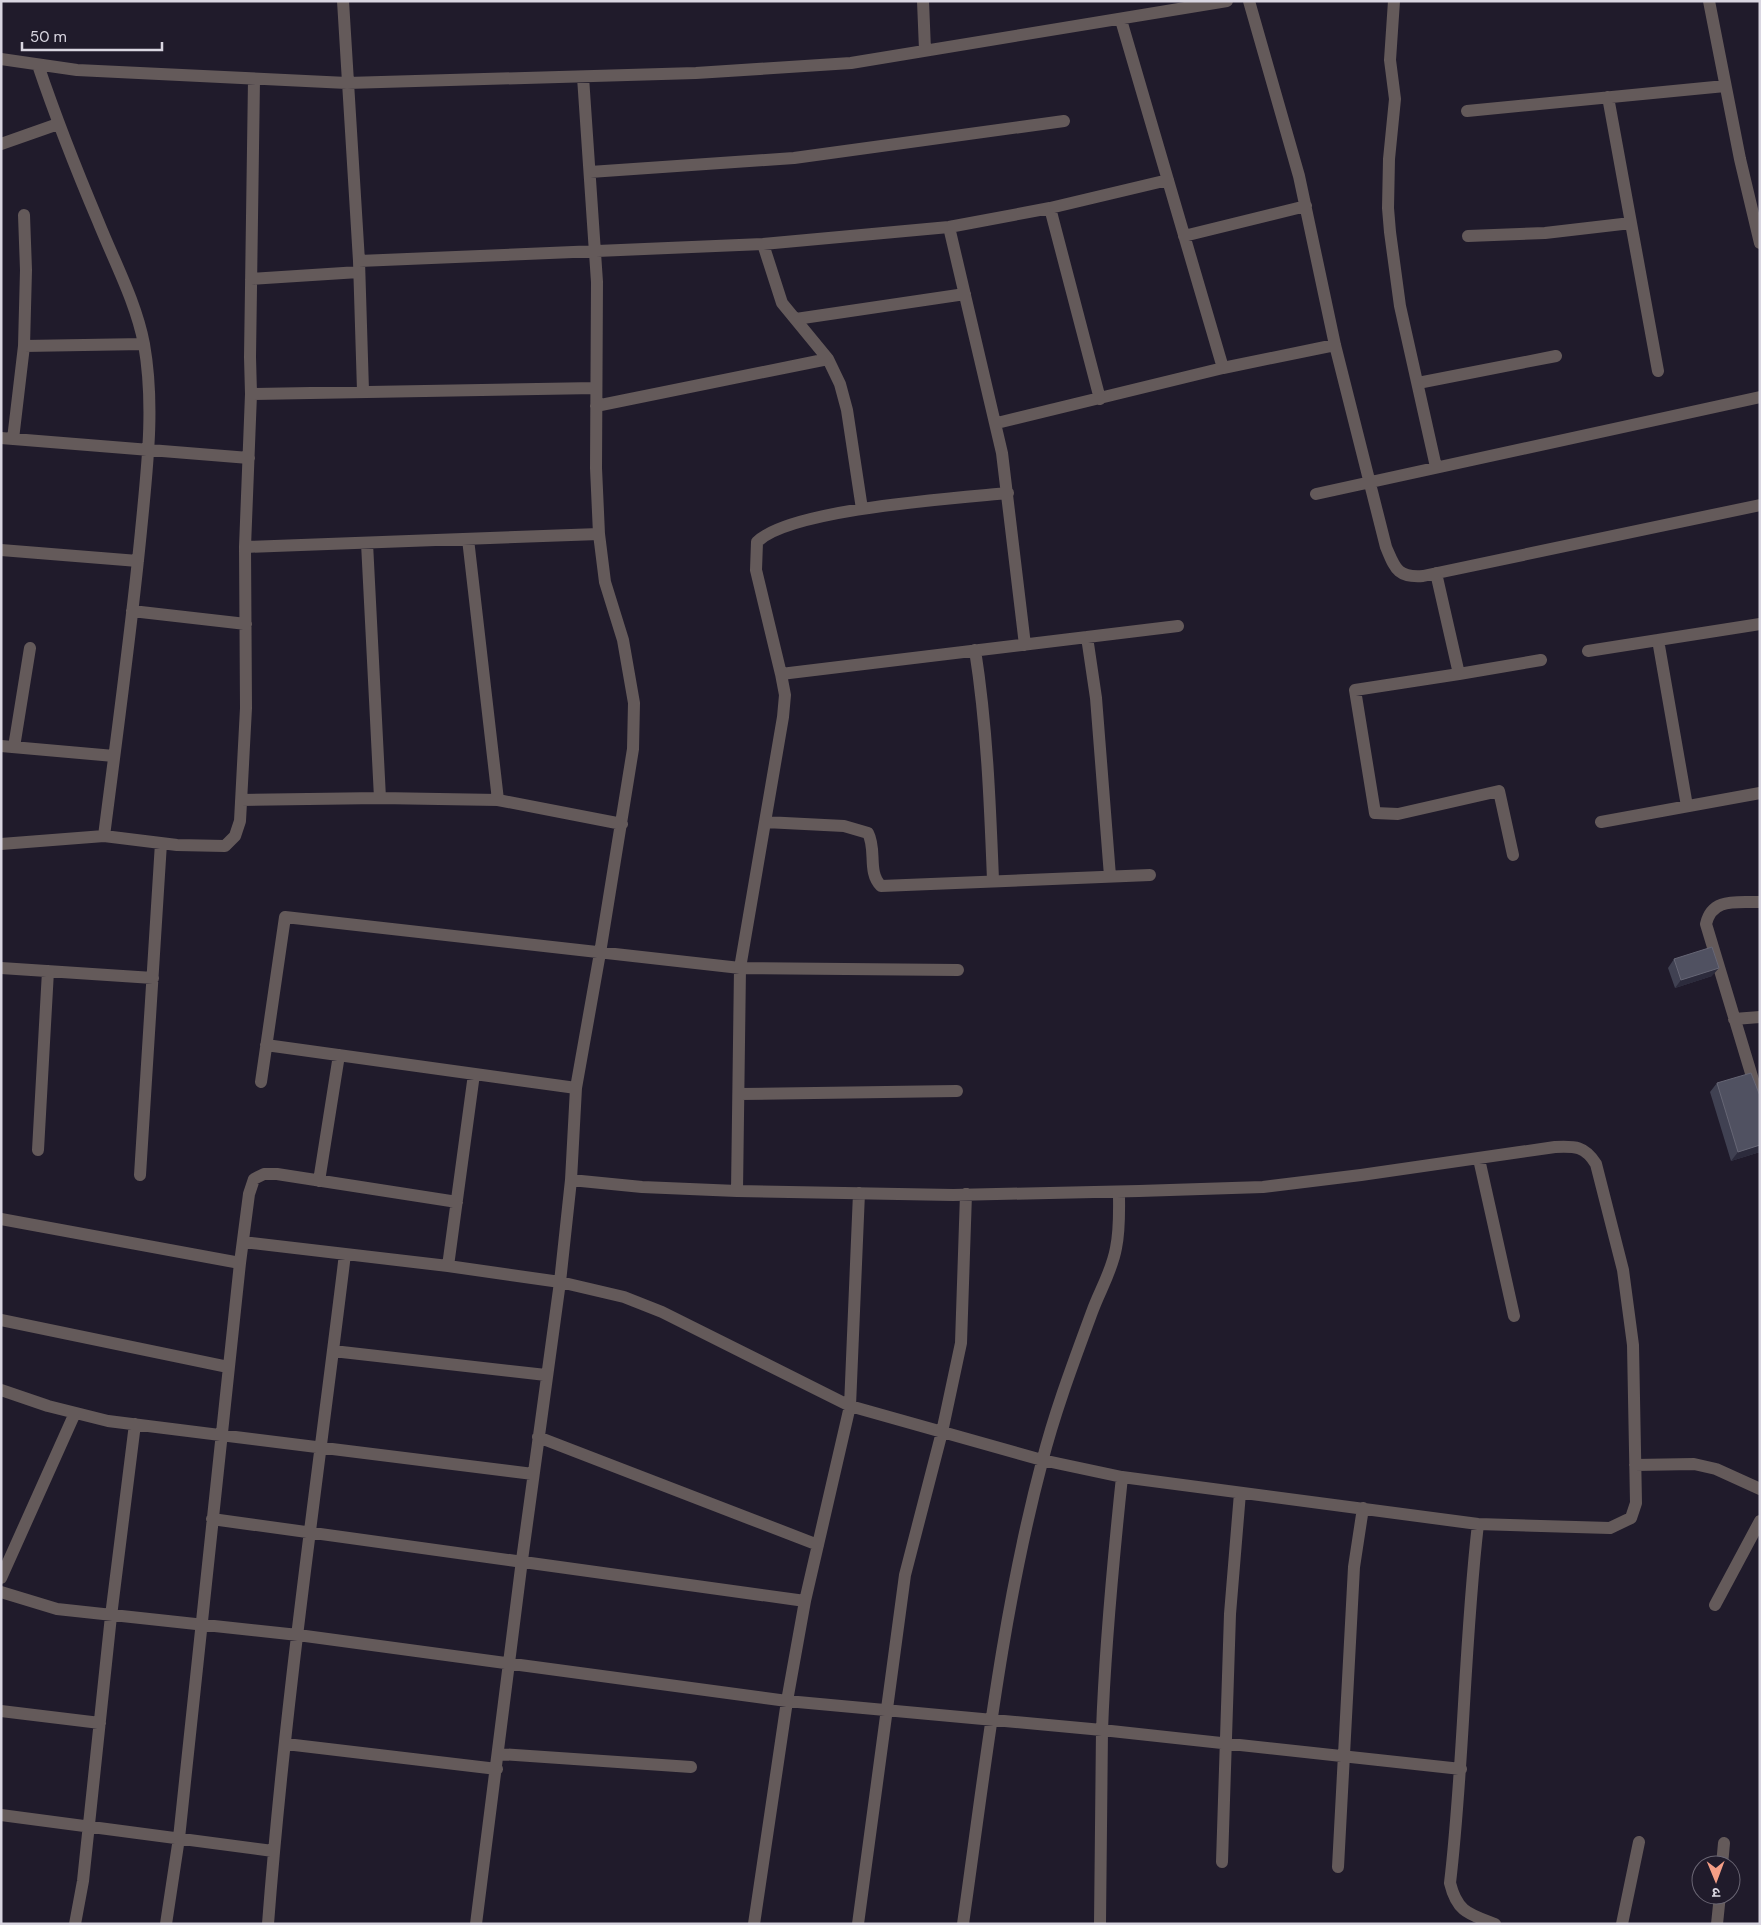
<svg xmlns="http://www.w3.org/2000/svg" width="1761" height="1925" viewBox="0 0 1761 1925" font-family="'DM Sans','Noto Sans Devanagari',sans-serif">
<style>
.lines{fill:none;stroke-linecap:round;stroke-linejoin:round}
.minor{stroke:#645a5a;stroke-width:12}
.wall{fill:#404152}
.shaded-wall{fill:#2c2b3c}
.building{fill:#505161;stroke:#666675}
</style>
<rect width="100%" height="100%" fill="#201b2b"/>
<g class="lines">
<path class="minor" d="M 343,1 L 359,261 L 363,391
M 923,1 L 925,50
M 1249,1 L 1299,176 L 1335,345 L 1386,547 C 1395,568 1397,578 1423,576 L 1760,505
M 1394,1 L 1390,60 L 1395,99 L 1389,159 L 1388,208 L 1390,232 L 1400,306 L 1436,467
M 1709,1 L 1740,159 L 1760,243
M 1121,20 L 1223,368
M 1,59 L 77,70 L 347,83 L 696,73 L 851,63 L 1227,1
M 38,65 C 56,118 76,169 98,221 C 114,261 136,302 144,344 C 155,406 147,469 141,531 C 131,633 117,734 104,836
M 1608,97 L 1658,371
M 1467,111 L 1725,86
M 1,144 L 58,124
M 590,172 L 794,158 L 1064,121
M 1050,208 L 1100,399
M 949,227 L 1002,453 L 1025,645
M 1184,236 L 1306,206
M 1468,236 L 1545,233 L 1631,223
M 763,244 L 782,303 L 828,359 L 840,384 L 847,410 L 862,509
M 359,261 L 763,244 L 949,227 L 1050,208 L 1168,180
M 251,279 L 359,272
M 796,319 L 965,294
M 24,346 L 144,344
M 1418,383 L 1556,356
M 251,394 L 596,388
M 596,406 L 828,359
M 997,423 L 1223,368 L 1335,345
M 1,438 L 249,458
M 13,439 L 24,346 L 26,270 L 24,215
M 1316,494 L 1760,397
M 468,539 L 498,800
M 367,543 L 380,798
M 245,547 L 599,534
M 1,550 L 138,561
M 1436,573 L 1459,674 L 1355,690 L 1375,813 L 1398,814 L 1499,791 L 1513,855
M 132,611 L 246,624
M 1087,637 L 1096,698 L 1110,876
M 1658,640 L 1687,806
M 975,650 C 987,726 990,803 993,880
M 1588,651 L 1760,624
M 781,674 L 1178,626
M 1459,674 L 1541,660
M 1,746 L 114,756
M 14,747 L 30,648
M 241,800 L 380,798 L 498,800 L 622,824
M 765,822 L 844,826 L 868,833 C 877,850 867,872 881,886 L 1150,875
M 1601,822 L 1760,793
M 1,844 L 104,836 L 177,845 L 225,846 L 235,836 L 240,821 L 246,708 L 245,547 L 251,394 L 250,357 L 254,79
M 1760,902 C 1737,903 1712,897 1706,924 L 1760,1103
M 1,968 L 153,978
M 1734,1019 L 1760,1017
M 266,1045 L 576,1088
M 261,1082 L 285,917 L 740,968 L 958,970
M 740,1094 L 957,1091
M 38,1150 L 48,971
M 1479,1159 L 1514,1316
M 140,1175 L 161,843
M 319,1181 L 339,1055
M 737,1191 L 740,968 L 783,717 L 785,695 L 781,674 L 756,570 L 757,542 C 789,509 957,498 1008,493
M 1,1219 L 240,1263
M 243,1242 L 448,1266 L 560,1282 L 624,1297 L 662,1312 L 850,1406 L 1042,1460 L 1122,1477 L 1478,1524 L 1610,1528 L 1631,1518 L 1636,1503 L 1633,1345 L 1623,1270 L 1596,1164 C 1585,1146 1575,1146 1555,1147 L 1361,1175 L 1263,1187 L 1139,1191 L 953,1195 L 737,1191 L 642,1187 L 571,1180
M 448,1266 L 474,1074
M 1,1320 L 228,1367
M 333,1351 L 546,1375
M 1,1390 L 48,1406 L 108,1421 L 533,1474
M 538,1437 L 818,1545
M 1635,1465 L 1694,1464 L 1716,1469 L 1760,1489
M 212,1519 L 805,1601
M 1478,1524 C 1464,1644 1464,1764 1450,1883 C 1457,1912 1469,1914 1495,1924
M 1,1578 L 75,1413
M 1,1592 L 57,1609 L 298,1635 L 787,1701 L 1102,1730 L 1461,1769
M 1715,1605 L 1760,1521
M 1,1711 L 100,1723
M 286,1744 L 497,1769
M 499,1754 L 691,1767
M 1,1815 L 273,1851
M 1222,1862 L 1230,1614 L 1240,1493
M 1722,1865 L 1724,1843
M 1338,1867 L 1354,1567 L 1363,1508
M 75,1924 L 83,1881 L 111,1616 L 135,1424
M 166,1924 L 179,1838 L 240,1263 L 249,1194 L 254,1179 L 264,1174 L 277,1174 L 457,1202
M 268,1924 C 285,1700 318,1477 345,1254
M 476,1924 L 522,1560 L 560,1282 L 571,1180 L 576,1088 L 600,953 L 633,749 L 634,703 L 623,640 L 605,582 L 599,534 L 596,468 L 597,282 L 583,77
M 754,1924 L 787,1701 L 805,1601 L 850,1406 L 859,1193
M 858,1924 L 905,1575 L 942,1432 L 961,1343 L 966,1194
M 963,1924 C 985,1769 1002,1613 1042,1462 C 1055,1411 1074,1361 1092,1312 C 1100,1290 1112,1271 1116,1248 C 1120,1229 1119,1211 1119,1192
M 1100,1924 C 1101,1859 1101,1795 1102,1731 C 1105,1646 1113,1562 1122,1477
M 1622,1924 L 1639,1842
M 1717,1924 L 1720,1895"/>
</g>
<path class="wall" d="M 1674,959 L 1712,976 L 1675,988 L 1668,968 Z
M 1717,1083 L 1760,1096 L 1760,1152 L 1731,1161 L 1710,1092 Z"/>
<path class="shaded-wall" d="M 1719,968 L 1712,976 L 1675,988 L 1681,980 Z
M 1760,1145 L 1760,1152 L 1731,1161 L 1738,1152 Z"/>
<path class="building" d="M 1712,947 L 1719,968 L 1681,980 L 1674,959 Z
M 1751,1073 L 1760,1096 L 1760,1145 L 1738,1152 L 1717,1083 Z"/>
<rect width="1761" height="1925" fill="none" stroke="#d9d6e1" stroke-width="5"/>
<g transform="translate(1716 1880) rotate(179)"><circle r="24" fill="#201b2b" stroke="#6a6674"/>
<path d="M0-4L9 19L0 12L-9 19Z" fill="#f49e86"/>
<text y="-8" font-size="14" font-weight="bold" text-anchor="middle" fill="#d9d6e1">उ</text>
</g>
<path d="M22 42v8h140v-8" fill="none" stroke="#d9d6e1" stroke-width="2.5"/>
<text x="30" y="42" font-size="15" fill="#d9d6e1" stroke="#201b2b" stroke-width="4" paint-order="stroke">50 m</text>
</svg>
